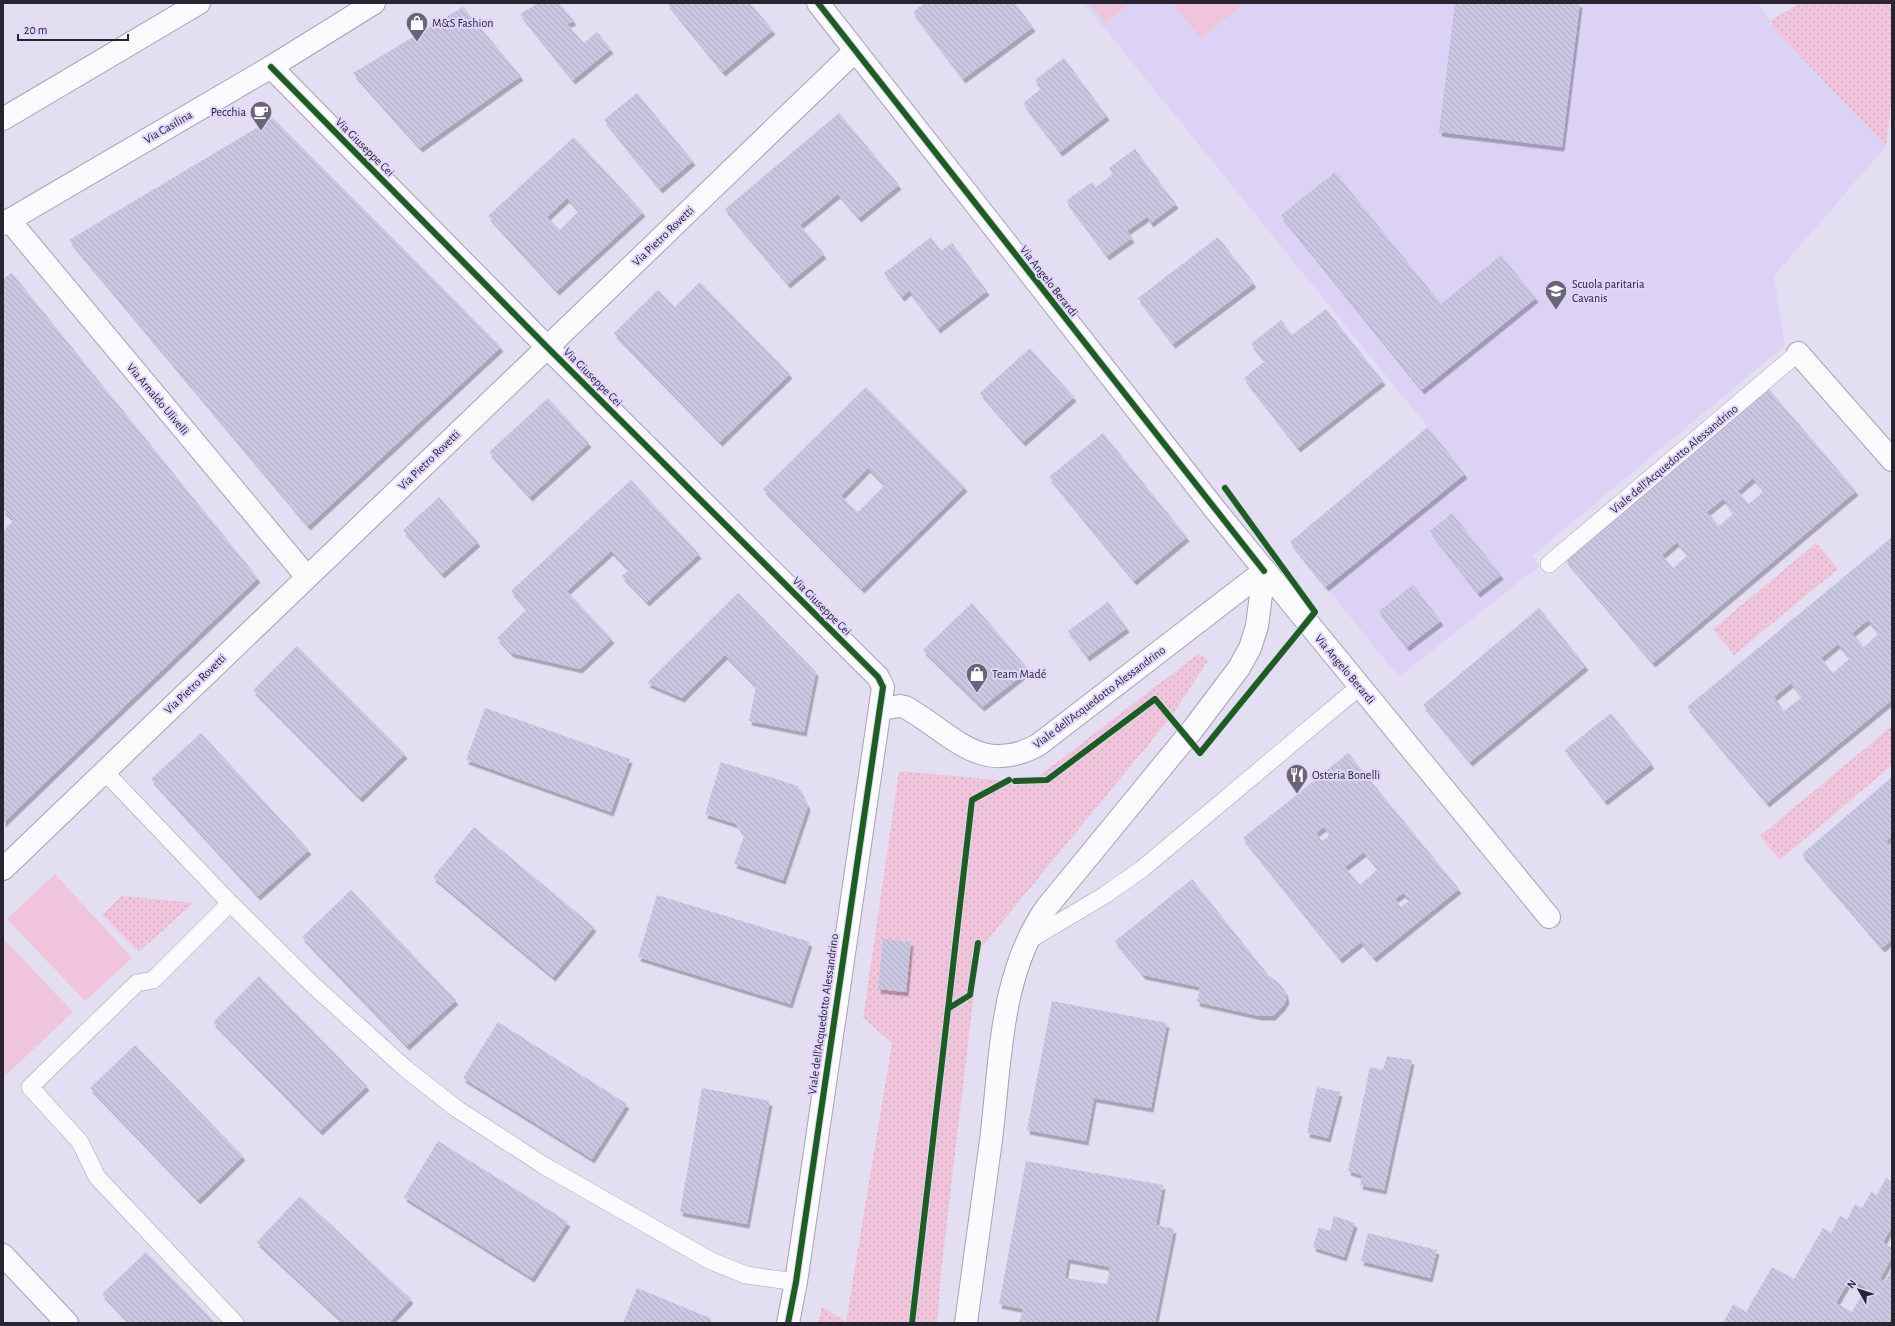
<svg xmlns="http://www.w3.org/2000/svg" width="1895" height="1326" viewBox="0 0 1895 1326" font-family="'Alegreya Sans',sans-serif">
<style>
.built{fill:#dcd2f5}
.grass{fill:url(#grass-dots)}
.garden{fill:#f0c5db}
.building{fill:url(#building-back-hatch);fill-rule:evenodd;filter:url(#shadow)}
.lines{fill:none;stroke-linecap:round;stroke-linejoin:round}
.service-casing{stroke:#a6a2b2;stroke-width:18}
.minor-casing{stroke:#a6a2b2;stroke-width:24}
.secondary-casing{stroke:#a6a2b2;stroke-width:24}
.service{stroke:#fbfafd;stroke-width:17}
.minor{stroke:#fbfafd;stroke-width:22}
.secondary{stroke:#fbfafd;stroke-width:22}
.cycleway-casing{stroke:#e0d5fc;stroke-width:8}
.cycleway{stroke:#1b5e20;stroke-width:6}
.labels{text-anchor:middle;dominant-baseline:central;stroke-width:4;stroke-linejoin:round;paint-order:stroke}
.poi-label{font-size:12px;fill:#282432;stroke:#e0d5fc;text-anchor:start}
.street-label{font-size:12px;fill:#282432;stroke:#e0d5fc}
</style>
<defs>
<pattern id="grass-dots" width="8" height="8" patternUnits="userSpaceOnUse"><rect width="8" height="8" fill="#f0c5db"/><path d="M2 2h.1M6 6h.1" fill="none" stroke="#cea9bc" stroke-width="1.8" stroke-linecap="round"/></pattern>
<pattern id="building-back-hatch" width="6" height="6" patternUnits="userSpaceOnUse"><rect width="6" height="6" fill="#c9c7e1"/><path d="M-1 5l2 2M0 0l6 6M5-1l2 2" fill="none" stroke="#adabc2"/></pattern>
<filter id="shadow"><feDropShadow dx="2.5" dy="4.5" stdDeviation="0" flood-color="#0004"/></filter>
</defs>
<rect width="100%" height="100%" fill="#e4def3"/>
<path class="built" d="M 1084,3 L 1758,3 L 1780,35 L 1886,146 L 1774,276 L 1785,345 L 1532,556 L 1539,566 L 1399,677 L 1326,587 L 1465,473 Z"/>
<path class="grass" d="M 1800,3 L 1892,3 L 1892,95 L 1886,146 L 1780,35 L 1770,21 Z
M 1816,543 L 1838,569 L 1734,655 L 1713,629 Z
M 1198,654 L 1206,658 L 1207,662 L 1171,717 L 979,950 L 942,1264 L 937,1323 L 818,1323 L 822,1307 L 846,1322 L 892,1043 L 863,1018 L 899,771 L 1030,783 Z
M 1892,726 L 1892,765 L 1780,860 L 1760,836 Z
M 121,896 L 193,903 L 139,952 L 102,915 Z"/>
<path class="garden" d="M 1090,3 L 1130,3 L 1105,23 Z
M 1172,3 L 1245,3 L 1201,38 Z
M 55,874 L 132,958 L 85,1001 L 7,919 Z
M 3,938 L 73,1012 L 3,1078 Z"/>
<path class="building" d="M 538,3 L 559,3 L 574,21 L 567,24 L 584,43 L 597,32 L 611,49 L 573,80 L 520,14 Z
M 667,3 L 750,3 L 773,30 L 723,72 Z
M 925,3 L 1015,3 L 1033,27 L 963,79 L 913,12 Z
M 1455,3 L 1580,3 L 1562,147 L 1439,132 Z
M 463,7 L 521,76 L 420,148 L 353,73 Z
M 1064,58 L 1107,116 L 1060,152 L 1023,103 L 1041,89 L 1035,80 Z
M 637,93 L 693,161 L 660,189 L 604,120 Z
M 839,113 L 899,185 L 859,218 L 838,194 L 800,225 L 824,254 L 788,284 L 725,209 Z
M 273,118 L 501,347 L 308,526 L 69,240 Z
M 574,137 L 643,212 L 557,291 L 488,216 ZM 567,198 L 579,211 L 560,230 L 547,217 Z
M 1135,149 L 1176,204 L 1151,223 L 1147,217 L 1127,231 L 1132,238 L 1107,256 L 1066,201 L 1092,182 L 1096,187 L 1113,174 L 1109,168 Z
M 1335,172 L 1441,304 L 1501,255 L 1536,298 L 1422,390 L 1281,215 Z
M 931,237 L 941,251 L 952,243 L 987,291 L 938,329 L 909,291 L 902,297 L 884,273 Z
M 1218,237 L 1254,283 L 1173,344 L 1138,298 Z
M 12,273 L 258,578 L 3,823 L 3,531 L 14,520 L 3,510 L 3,370 L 5,369 L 3,366 L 3,279 Z
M 700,282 L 790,374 L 720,442 L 614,333 L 658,290 L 675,307 Z
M 1326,309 L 1383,381 L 1298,448 L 1244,378 L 1265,361 L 1251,344 L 1281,320 L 1292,335 Z
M 1030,348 L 1074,397 L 1023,442 L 980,393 Z
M 866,387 L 965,487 L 862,589 L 763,489 ZM 868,468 L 885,485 L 858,512 L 841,496 Z
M 1768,388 L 1856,491 L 1653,663 L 1565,559 ZM 1753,478 L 1764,491 L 1749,504 L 1738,491 ZM 1723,499 L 1734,513 L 1719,526 L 1707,512 ZM 1677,542 L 1688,555 L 1673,568 L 1662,555 Z
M 548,398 L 589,443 L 530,497 L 489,452 Z
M 1428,427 L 1465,474 L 1326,587 L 1290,542 Z
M 1103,433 L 1187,537 L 1134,581 L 1049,477 Z
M 631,480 L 699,554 L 647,602 L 622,576 L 629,570 L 611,551 L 567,591 L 612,639 L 580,669 L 511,653 L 497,638 L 527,609 L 511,591 Z
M 439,497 L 478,542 L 442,574 L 403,530 Z
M 1452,513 L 1501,575 L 1478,593 L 1430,531 Z
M 1892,537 L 1892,700 L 1767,803 L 1687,707 ZM 1868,620 L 1879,633 L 1864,647 L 1852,633 ZM 1838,644 L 1850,658 L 1833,673 L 1821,658 ZM 1791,683 L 1802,697 L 1784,711 L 1774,697 Z
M 1413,585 L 1441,621 L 1407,647 L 1379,611 Z
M 738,593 L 816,672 L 804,732 L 749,721 L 756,686 L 725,655 L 682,698 L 647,683 Z
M 1108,602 L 1127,628 L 1087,657 L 1068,631 Z
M 972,603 L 1029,670 L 982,707 L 923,650 Z
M 1539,608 L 1586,666 L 1470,762 L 1423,705 Z
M 297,646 L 405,754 L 360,798 L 253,690 Z
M 485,708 L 630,759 L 611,812 L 466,760 Z
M 1611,713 L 1652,764 L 1605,801 L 1565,750 Z
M 201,733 L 309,850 L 258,896 L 151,779 Z
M 1348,753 L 1459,889 L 1374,958 L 1361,942 L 1340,959 L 1243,838 ZM 1324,827 L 1330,835 L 1322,841 L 1316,833 ZM 1364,852 L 1378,869 L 1360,885 L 1345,867 ZM 1403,893 L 1410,900 L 1401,907 L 1395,899 Z
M 721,762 L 798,786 L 808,806 L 783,880 L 734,864 L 744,836 L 736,824 L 705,814 Z
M 1892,777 L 1892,836 L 1886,841 L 1892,848 L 1892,940 L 1882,948 L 1802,854 Z
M 474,827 L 594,927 L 553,977 L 433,877 Z
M 1192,879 L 1269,976 L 1279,983 L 1285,991 L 1287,999 L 1283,1006 L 1273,1016 L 1259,1016 L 1197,1002 L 1200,987 L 1143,975 L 1115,941 Z
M 351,890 L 456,1000 L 407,1046 L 302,937 Z
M 657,895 L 810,942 L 790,1004 L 638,957 Z
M 883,939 L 911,942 L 906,992 L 878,989 Z
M 259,976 L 367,1086 L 320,1131 L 213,1022 Z
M 1052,1001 L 1167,1023 L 1151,1108 L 1094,1098 L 1086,1141 L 1027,1130 Z
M 498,1022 L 627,1104 L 592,1159 L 463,1078 Z
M 135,1045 L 243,1156 L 198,1200 L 90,1088 Z
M 1387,1056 L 1412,1060 L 1384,1190 L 1360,1185 L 1362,1175 L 1348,1171 L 1370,1067 L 1383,1070 Z
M 1317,1087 L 1340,1092 L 1328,1138 L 1307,1133 Z
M 702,1088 L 770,1101 L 747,1224 L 680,1212 Z
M 438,1141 L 568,1222 L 532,1278 L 404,1197 Z
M 1026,1161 L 1163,1185 L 1156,1225 L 1174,1229 L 1155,1323 L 1019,1323 L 1023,1309 L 999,1304 ZM 1068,1259 L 1110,1267 L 1107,1284 L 1065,1278 Z
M 1886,1178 L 1892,1182 L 1892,1227 L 1883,1242 L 1892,1248 L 1892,1257 L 1880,1279 L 1885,1282 L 1892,1270 L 1892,1323 L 1723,1323 L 1733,1304 L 1746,1312 L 1772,1267 L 1794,1279 L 1823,1228 L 1831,1233 L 1840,1216 L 1847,1220 L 1855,1204 L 1862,1208 L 1871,1192 L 1877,1195 ZM 1850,1279 L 1866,1288 L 1852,1312 L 1836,1303 Z
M 300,1196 L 411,1299 L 389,1323 L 344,1323 L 257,1242 Z
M 1334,1216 L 1355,1223 L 1344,1257 L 1313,1247 L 1319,1227 L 1330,1231 Z
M 1368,1233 L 1437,1250 L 1430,1278 L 1361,1261 Z
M 146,1252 L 216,1323 L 130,1323 L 102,1294 Z
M 637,1288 L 710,1318 L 713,1323 L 623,1323 Z"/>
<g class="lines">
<g class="service-casing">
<path id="service" d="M 1549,564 L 1798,353
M 104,771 L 230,903 L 314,986 L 406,1069 L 457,1109 L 543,1165 L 711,1261 L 746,1275 L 796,1282
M 230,903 L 153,980 L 137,983 L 30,1087 L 80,1142 L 97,1177 L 235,1323
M 1026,942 L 1105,895 L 1142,869 L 1359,687"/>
</g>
<g class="minor-casing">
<path id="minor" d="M 818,3 L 1217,512 L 1549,917
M 271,67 L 547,347 L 878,677 L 883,687 L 796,1282 L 788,1323
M 9,220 L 307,577
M 1798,353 L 1892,460
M 881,709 L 900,706 L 905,707 C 952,733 980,777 1038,745 L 1264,571
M 3,869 L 583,313 L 855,51
M 3,1255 L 67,1323
M 966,1323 C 974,1262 983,1201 991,1140 C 1001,1061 999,975 1047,907 L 1193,729 L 1239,668 L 1250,648 L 1257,626 L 1264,571"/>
</g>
<g class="secondary-casing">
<path id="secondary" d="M 3,119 L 199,3
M 3,224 L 271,67 L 374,3"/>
</g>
<use href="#service" class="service"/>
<use href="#minor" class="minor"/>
<use href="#secondary" class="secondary"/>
<g class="cycleway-casing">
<path id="cycleway" d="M 818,3 L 1264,571
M 271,67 L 547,347 L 878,677 L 883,687 L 796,1282 L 788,1323
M 1015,781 L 1047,780 L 1155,699 L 1200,753 L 1315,612 L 1225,488
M 949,1008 L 970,995 L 978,943
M 912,1323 L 972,800 L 1009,780"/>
</g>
<use href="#cycleway" class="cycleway"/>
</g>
<defs>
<g id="shop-pin" transform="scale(1.15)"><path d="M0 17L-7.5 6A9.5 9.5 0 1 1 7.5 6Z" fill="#6a6576" stroke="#e0d5fc"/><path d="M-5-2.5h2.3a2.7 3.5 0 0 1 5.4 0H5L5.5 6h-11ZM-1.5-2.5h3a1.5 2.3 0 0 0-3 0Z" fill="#fff"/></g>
<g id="cafe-pin" transform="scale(1.15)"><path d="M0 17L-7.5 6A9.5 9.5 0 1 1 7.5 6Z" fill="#6a6576" stroke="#e0d5fc"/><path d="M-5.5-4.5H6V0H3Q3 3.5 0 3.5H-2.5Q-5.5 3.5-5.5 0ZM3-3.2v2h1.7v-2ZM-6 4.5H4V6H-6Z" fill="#fff"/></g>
<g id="school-pin" transform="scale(1.15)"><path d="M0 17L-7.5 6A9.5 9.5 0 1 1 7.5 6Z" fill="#6a6576" stroke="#e0d5fc"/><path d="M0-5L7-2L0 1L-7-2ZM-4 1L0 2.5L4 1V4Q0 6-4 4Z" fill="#fff"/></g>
<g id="restaurant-pin" transform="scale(1.15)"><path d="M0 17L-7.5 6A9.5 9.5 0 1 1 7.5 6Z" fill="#6a6576" stroke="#e0d5fc"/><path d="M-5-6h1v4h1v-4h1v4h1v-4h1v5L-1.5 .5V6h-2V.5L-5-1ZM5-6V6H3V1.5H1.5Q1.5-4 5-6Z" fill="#fff"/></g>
</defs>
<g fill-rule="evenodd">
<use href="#shop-pin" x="417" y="23"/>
<use href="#cafe-pin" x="261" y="112"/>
<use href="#school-pin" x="1556" y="291"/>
<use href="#shop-pin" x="977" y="674"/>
<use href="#restaurant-pin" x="1297" y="775"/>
</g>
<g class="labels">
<g class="poi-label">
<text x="432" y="23">M&amp;S Fashion</text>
<text x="246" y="112" text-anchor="end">Pecchia</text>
<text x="1572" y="284">Scuola paritaria<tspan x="1572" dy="14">Cavanis</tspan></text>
<text x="992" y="674">Team Madé</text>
<text x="1312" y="775">Osteria Bonelli</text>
</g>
<g class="street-label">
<text transform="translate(168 127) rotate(-30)">Via Casilina</text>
<text transform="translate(365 147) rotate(45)">Via Giuseppe Cei</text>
<text transform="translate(663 236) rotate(-44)">Via Pietro Rovetti</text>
<text transform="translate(1049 281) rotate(52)">Via Angelo Berardi</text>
<text transform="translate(593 377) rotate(45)">Via Giuseppe Cei</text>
<text transform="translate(158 399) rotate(50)">Via Arnaldo Ulivelli</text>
<text transform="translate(1674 459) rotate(-40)">Viale dell'Acquedotto Alessandrino</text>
<text transform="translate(429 460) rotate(-44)">Via Pietro Rovetti</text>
<text transform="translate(822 606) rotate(45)">Via Giuseppe Cei</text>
<text transform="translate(1345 669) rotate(50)">Via Angelo Berardi</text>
<text transform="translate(195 684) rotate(-44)">Via Pietro Rovetti</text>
<text transform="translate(1099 697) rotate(-37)">Viale dell'Acquedotto Alessandrino</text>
<text transform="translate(823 1014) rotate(-82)">Viale dell'Acquedotto Alessandrino</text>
</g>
</g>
<rect width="1895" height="1326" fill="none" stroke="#282432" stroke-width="8"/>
<g transform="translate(1859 1290) rotate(309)" stroke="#e0d5fc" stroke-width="3" paint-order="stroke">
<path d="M0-3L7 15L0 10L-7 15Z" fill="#282432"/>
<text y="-6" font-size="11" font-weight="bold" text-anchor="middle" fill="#282432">N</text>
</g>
<path d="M18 34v6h110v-6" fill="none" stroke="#282432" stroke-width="2"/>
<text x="24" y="34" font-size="12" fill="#282432" stroke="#e0d5fc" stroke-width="3" paint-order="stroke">20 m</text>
</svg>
